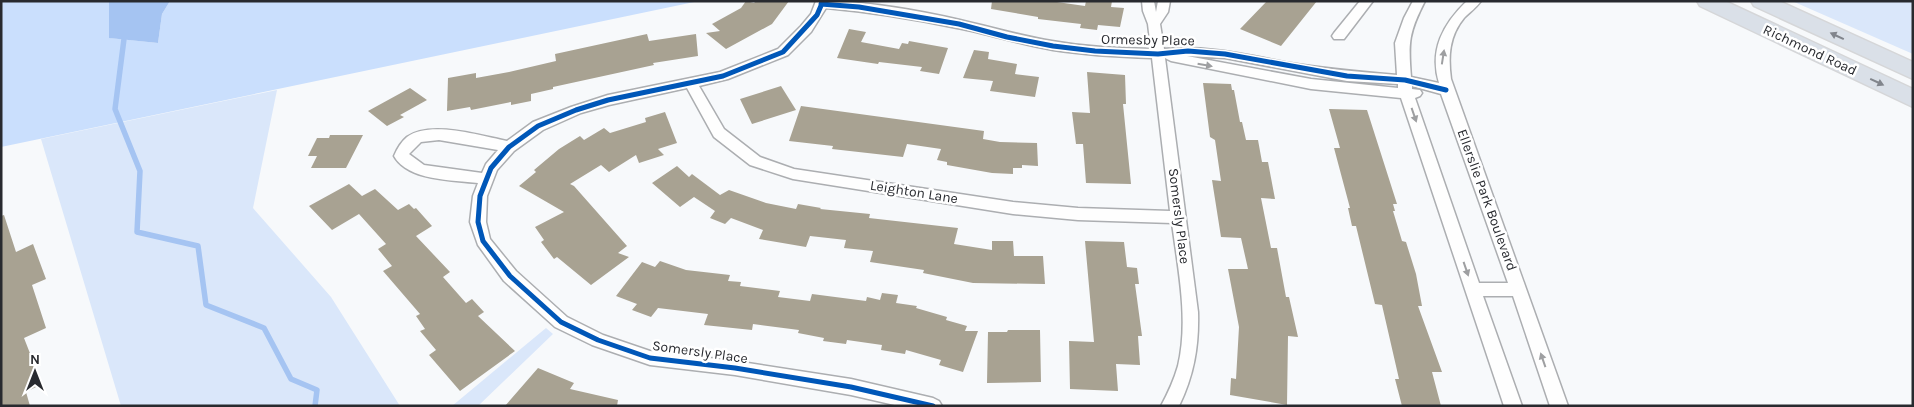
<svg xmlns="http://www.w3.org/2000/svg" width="1914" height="407" viewBox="0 0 1914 407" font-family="Karla,sans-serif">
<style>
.green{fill:#dae7fa}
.forest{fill:#cadffd}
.water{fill:#a5c4f2}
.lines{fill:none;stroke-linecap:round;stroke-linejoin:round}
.stream{stroke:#a5c4f2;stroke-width:5.5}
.building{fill:#a8a292}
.minor-casing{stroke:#acaeb1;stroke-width:3}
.trunk-casing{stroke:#d5d6d8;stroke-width:3}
.minor{fill:#fefefe;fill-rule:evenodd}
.trunk{fill:#dae0e8;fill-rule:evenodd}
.cycleway-casing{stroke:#fff;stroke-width:8}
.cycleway{stroke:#0057b8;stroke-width:5}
.oneway{fill:#81858c}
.oneway2{fill:#9e9fa1}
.labels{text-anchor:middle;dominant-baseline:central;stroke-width:5;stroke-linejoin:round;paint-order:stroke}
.street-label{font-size:14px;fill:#282a2f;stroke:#fff}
</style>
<rect width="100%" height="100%" fill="#f7f9fb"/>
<path class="green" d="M 1792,1 L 1913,1 L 1913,54 Z
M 277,90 L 253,208 L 331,297 L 400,406 L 121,406 L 41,139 Z
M 546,328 L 553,334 L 478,406 L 452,406 Z"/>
<path class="forest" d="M 1,1 L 109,1 L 110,38 L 158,43 L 162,14 L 170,1 L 699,1 L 1,147 Z"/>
<path class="water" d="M 109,1 L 170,1 L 162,14 L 158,43 L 109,38 Z"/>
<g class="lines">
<path class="stream" d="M 124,39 L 115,109 L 140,171 L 137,232 L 198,246 L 206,305 L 264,328 L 291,379 L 317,390 L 315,406"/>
</g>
<path class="building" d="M 746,1 L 754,3 L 756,1 L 789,1 L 772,24 L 726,49 L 706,33 L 720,31 L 712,24 L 741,8 Z
M 992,1 L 1050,1 L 1085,6 L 1086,1 L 1112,1 L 1111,7 L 1124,8 L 1120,27 L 1098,25 L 1097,30 L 1080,28 L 1081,24 L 1038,19 L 1038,17 L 991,9 Z
M 1267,1 L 1317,1 L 1281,46 L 1240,29 Z
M 849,29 L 866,32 L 861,42 L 899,49 L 902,43 L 908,44 L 909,41 L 948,48 L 939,74 L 920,71 L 922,67 L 879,62 L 878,64 L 837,58 Z
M 647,34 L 649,41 L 696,34 L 698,56 L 653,63 L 654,65 L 553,87 L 553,89 L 531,94 L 531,101 L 511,105 L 511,102 L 471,110 L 470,107 L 447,111 L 448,78 L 476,73 L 476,78 L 509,72 L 556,61 L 555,54 Z
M 974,50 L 989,52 L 988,59 L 1017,64 L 1015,74 L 1039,77 L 1035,97 L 990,91 L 993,81 L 963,78 Z
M 1087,72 L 1125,75 L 1126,104 L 1123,104 L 1131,184 L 1086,183 L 1083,144 L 1076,144 L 1072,112 L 1090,113 Z
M 1203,83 L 1231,84 L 1232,90 L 1234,90 L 1240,122 L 1242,122 L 1246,140 L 1258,140 L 1262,162 L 1268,162 L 1275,199 L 1261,198 L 1271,248 L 1277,248 L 1286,297 L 1289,297 L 1298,337 L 1288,336 L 1287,405 L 1230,395 L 1231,378 L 1236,379 L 1239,327 L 1228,269 L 1248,269 L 1241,238 L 1221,237 L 1212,180 L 1221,181 L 1215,140 L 1210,137 Z
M 781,86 L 796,110 L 752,124 L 740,99 Z
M 410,88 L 427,100 L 400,115 L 404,117 L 387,126 L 368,111 Z
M 801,106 L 984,131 L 983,139 L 1000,142 L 1037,143 L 1038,166 L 1022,165 L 1022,168 L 1013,168 L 1013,174 L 992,173 L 947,165 L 947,162 L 937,160 L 941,149 L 907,144 L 903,157 L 832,149 L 833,146 L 789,141 Z
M 1329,109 L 1367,110 L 1397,204 L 1393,204 L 1395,211 L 1393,211 L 1402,241 L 1406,242 L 1416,274 L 1422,306 L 1418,306 L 1442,372 L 1432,372 L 1441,406 L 1402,406 L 1395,379 L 1399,379 L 1382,305 L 1375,304 L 1356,226 L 1352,226 L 1348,208 L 1350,208 L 1334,148 L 1340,148 Z
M 665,112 L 677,143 L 658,149 L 664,155 L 639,163 L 636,155 L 609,172 L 601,165 L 570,184 L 574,186 L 627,246 L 618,253 L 629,257 L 591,285 L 557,257 L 554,259 L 541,242 L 544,240 L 535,227 L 564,212 L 519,186 L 536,172 L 534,170 L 559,149 L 580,136 L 584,140 L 604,128 L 610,133 L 646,122 L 645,118 Z
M 330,135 L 363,135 L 346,168 L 311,168 L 317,156 L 308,156 L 317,138 L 329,138 Z
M 677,166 L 689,177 L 692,174 L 720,195 L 729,190 L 766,203 L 796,209 L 798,204 L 821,208 L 820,209 L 870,214 L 869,218 L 958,228 L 954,244 L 992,250 L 992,241 L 1013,241 L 1014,256 L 1043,256 L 1045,284 L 973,283 L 923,273 L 924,270 L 870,262 L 873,251 L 844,248 L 846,240 L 810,236 L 806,247 L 759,239 L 763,230 L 731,218 L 725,224 L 710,218 L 715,211 L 694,197 L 680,207 L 652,183 Z
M 349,184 L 362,196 L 375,189 L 398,210 L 409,204 L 414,209 L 416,208 L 432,226 L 416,236 L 450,272 L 443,277 L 466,303 L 472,299 L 484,312 L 478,316 L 515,351 L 460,391 L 429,355 L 436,350 L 420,331 L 425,329 L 416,316 L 420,314 L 383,271 L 392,266 L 378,249 L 386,244 L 359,214 L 332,230 L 309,206 Z
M 4,215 L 16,252 L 33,244 L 46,279 L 32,285 L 46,328 L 24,338 L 42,384 L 26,392 L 30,406 L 1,406 L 1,216 Z
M 1085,241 L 1124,242 L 1127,267 L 1137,268 L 1139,284 L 1135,284 L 1142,336 L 1138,336 L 1140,365 L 1116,364 L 1118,391 L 1070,389 L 1069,341 L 1094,342 Z
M 660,261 L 686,270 L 730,275 L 728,281 L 741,282 L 740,286 L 780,291 L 778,297 L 810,301 L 812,294 L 866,301 L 867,297 L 880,300 L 882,293 L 898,295 L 896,303 L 917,306 L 916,308 L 947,317 L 946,320 L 967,326 L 965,331 L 978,331 L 963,372 L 939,365 L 941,360 L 906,350 L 905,354 L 881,350 L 882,345 L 847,340 L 846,344 L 823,341 L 824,338 L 798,333 L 799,330 L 753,324 L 752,330 L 704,325 L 708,314 L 658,308 L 651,317 L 632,310 L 637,304 L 616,296 L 642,262 L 655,267 Z
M 1008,330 L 1040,330 L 1041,382 L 987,383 L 988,332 L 1007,332 Z
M 538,368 L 574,383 L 570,389 L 618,400 L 617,406 L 505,406 Z"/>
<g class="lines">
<g class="minor-casing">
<path id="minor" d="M 816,1 C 864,1 913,9 960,20 C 991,27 1021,36 1052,41 C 1085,47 1118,48 1151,49 L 1148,24 L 1143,11 L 1142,1 L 1154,1 L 1156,12 L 1158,1 L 1170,1 L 1168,12 L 1160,24 L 1164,49 C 1208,45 1247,55 1290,63 C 1326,69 1361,72 1397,75 L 1395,43 L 1404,18 L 1413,1 L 1425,1 C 1409,32 1408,42 1411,77 L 1439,83 C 1429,50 1443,24 1467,1 L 1481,1 C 1476,8 1470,12 1464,18 C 1449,36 1448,57 1451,79 L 1568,406 L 1550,406 L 1513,296 L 1483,296 L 1522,406 L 1504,406 L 1401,98 L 1311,89 L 1171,61 L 1165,58 L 1198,312 C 1199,346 1194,375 1179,406 L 1161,406 C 1168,393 1174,380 1178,366 C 1189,320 1178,269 1172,223 L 1078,220 L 1013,214 L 793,179 L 750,165 L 714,137 L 687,88 L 609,105 L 581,113 L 543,130 L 514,151 L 497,170 L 487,196 L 486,222 L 490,239 L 516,271 L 567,317 L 603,335 L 650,351 L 735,361 L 851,379 L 933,398 L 939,401 L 942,406 L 899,406 L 851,395 L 735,375 L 650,365 L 592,345 L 555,327 L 504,281 L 478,245 L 470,222 L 473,196 L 478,183 C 453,180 408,181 394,156 C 397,149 401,142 407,137 C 430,120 481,136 507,141 L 533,122 L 571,107 L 608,95 L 720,72 L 778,49 L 801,26 L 811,14 ZM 826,8 C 870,12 914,19 957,28 C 990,34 1021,45 1053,50 C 1086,55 1119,57 1152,58 L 1170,211 L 1078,208 L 1013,202 L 794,169 L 760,157 L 724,129 L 699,86 L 728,79 L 788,55 L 811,32 ZM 1187,56 L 1225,58 L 1347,81 L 1398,84 L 1398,88 L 1311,79 ZM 1412,86 L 1441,94 L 1508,283 L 1479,283 L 1415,98 L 1420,96 L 1422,93 L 1420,90 L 1412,89 ZM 439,140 L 498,150 L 486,164 L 482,173 L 424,165 L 409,154 L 421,142 Z
M 1360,1 L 1373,1 L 1344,39 L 1334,39 L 1332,36 L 1334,33 Z"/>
</g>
<g class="trunk-casing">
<path id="trunk" d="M 1697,1 L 1725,1 L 1913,89 L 1913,107 L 1700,6 Z
M 1751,1 L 1779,1 L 1913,62 L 1913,79 L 1754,6 Z"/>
</g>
<use href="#minor" class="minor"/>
<use href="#trunk" class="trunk"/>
<g class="cycleway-casing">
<path id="cycleway" d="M 823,1 L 817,15 L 783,52 L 723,76 L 608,100 L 576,110 L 538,126 L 509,147 L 491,168 L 480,196 L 478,222 L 483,241 L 510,276 L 561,322 L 598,340 L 650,358 L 735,368 L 851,387 L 933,406
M 821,4 L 859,7 L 959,24 L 1007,37 L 1053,46 L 1095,51 L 1158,54 L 1188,51 L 1225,54 L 1347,76 L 1405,80 L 1446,90"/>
</g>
<use href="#cycleway" class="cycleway"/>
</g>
<defs><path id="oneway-solid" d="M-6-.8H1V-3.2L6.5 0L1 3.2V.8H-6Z" transform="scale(1.25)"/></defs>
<g class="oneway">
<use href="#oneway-solid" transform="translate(1837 36) rotate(-155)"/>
<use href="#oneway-solid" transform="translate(1877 82) rotate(25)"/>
</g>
<g class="oneway2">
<use href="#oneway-solid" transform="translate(1443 57) rotate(-81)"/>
<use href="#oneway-solid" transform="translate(1205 65) rotate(10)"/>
<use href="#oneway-solid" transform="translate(1414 115) rotate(71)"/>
<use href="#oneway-solid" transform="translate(1466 269) rotate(71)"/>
<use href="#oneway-solid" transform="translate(1543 360) rotate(-109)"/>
</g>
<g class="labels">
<g class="street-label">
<text transform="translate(1148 40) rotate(1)">Ormesby Place</text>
<text transform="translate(1810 50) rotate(25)">Richmond Road</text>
<text transform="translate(914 192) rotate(9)">Leighton Lane</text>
<text transform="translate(1487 200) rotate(70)">Ellerslie Park Boulevard</text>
<text transform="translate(1179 216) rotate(83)">Somersly Place</text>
<text transform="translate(700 352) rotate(8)">Somersly Place</text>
</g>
</g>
<rect width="1914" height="407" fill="none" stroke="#282a2f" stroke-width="5"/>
<g transform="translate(35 372)" stroke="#ffffff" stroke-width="4" paint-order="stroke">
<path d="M0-4L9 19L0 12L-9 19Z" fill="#282a2f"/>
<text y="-8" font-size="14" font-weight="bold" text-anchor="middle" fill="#282a2f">N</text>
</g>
</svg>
